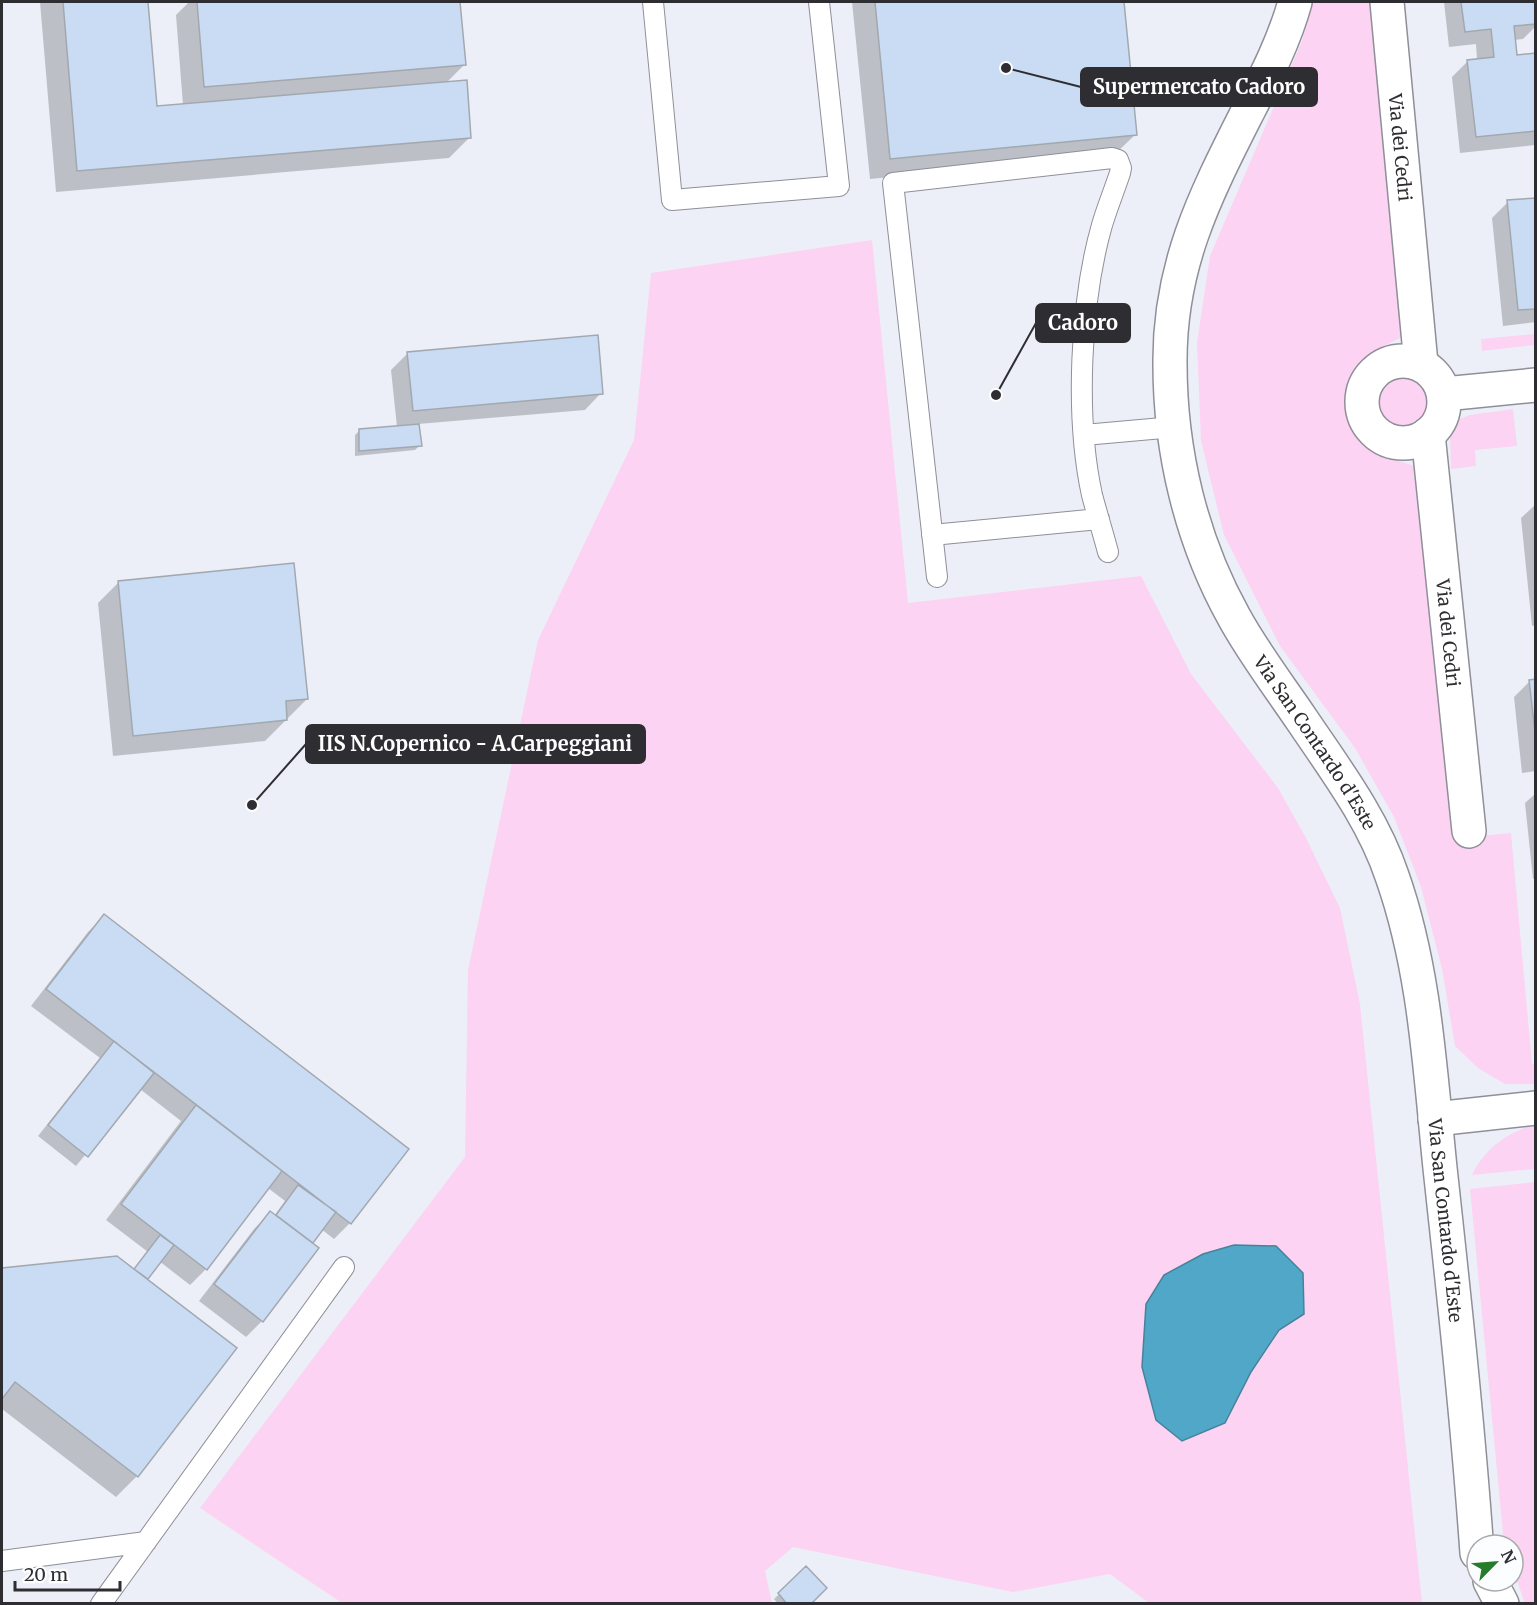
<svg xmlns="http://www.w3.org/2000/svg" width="1537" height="1605" viewBox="0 0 1537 1605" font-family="Merriweather,serif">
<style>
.green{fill:#fcd3f2}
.water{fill:#51a7c8;stroke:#46839b;stroke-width:1.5}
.shadow{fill:#0003}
.building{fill:#c9dcf4;stroke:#a2a8af;stroke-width:1.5}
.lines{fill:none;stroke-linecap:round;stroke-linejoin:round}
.service-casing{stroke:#8e8f98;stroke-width:22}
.minor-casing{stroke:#8e8f98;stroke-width:36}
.tertiary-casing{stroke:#8e8f98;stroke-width:36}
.service{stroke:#fff;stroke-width:20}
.minor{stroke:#fff;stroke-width:33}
.tertiary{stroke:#fff;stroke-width:33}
.labels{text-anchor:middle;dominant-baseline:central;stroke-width:6;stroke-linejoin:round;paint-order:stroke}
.street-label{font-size:18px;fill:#2e2e32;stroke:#fcfdfe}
.leader{fill:none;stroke:#2e2e32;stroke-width:2}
.callout-dot{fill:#2e2e32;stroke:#fcfdfe;stroke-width:2}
.callout{fill:#2e2e32;stroke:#2e2e32;stroke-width:2}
.callout-label{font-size:20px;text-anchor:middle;font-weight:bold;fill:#fff}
</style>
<rect width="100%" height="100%" fill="#edeff8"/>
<path class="green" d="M 1312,2 L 1375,2 L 1406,335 L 1370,353 L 1352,384 L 1354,420 L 1376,454 L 1421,468 L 1458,838 L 1511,833 L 1532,1064 L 1535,1064 L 1535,1084 L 1505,1084 L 1478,1068 L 1455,1046 L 1442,969 L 1421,887 L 1394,817 L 1355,748 L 1280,646 L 1224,535 L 1201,441 L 1197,343 L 1210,256 L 1302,41 Z
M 872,240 L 908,603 L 1141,576 L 1191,674 L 1278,788 L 1306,838 L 1340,908 L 1360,1004 L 1422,1603 L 1149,1603 L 1110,1574 L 1013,1592 L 793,1547 L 765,1571 L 772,1603 L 342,1603 L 200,1508 L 465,1157 L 468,970 L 538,640 L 634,440 L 651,273 Z
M 1535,334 L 1535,345 L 1482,351 L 1481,339 Z
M1378 402a25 25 0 1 1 50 0a25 25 0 1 1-50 0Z
M 1513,409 L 1517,446 L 1475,450 L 1476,466 L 1451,469 L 1450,432 L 1454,421 L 1470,415 Z
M 1535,1124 L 1535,1169 L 1472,1175 C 1485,1148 1507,1133 1535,1124 Z
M 1535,1182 L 1536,1603 L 1525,1604 L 1513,1569 L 1513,1545 L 1504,1544 L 1470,1189 Z"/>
<path class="water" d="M 1234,1245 L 1276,1246 L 1303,1273 L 1304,1314 L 1279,1330 L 1251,1372 L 1225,1423 L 1182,1441 L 1156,1420 L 1142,1367 L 1146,1304 L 1164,1275 L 1203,1254 Z"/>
<path class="shadow" d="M 40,2 L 147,2 L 156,108 L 183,105 L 176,15 L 189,2 L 459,2 L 464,65 L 446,83 L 470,137 L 449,158 L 56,192 Z
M 852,2 L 1123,2 L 1136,134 L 1114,155 L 870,179 Z
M 1444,2 L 1536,2 L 1536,26 L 1523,39 L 1514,40 L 1515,56 L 1536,54 L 1535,145 L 1460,153 L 1452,77 L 1468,61 L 1477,60 L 1476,44 L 1449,47 Z
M 1536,199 L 1536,322 L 1503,326 L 1492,218 L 1508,202 Z
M 407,354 L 601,393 L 585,410 L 418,424 L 420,445 L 415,450 L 355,456 L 355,435 L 360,430 L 397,427 L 391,370 Z
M 1536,504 L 1536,625 L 1532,626 L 1521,518 Z
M 119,582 L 307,699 L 265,741 L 113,756 L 98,603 Z
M 1536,680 L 1536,771 L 1522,773 L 1514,697 L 1530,681 Z
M 1536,793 L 1536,878 L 1533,879 L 1525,803 Z
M 104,916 L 407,1149 L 350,1223 L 334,1239 L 321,1229 L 311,1243 L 317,1249 L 262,1321 L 246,1337 L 199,1301 L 254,1229 L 270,1213 L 274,1216 L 285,1201 L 268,1188 L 206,1269 L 190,1285 L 159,1261 L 146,1279 L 137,1476 L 116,1497 L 2,1409 L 2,1269 L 117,1257 L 134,1270 L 148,1252 L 106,1220 L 181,1121 L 140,1089 L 76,1166 L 38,1136 L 100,1058 L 31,1006 L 88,932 Z
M 806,1568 L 809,1604 L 778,1604 L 774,1599 Z"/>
<path class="building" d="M 63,2 L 148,2 L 157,106 L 467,80 L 471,138 L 77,171 Z
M 197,2 L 460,2 L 466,65 L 204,87 Z
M 875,2 L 1124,2 L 1137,135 L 890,159 Z
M 1461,2 L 1536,2 L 1536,24 L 1514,26 L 1517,55 L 1536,53 L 1536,131 L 1476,137 L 1467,60 L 1494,57 L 1491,29 L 1465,32 Z
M 1536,198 L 1536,309 L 1518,310 L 1507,200 Z
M 598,335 L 603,394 L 413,411 L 407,352 Z
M 419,424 L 422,446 L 359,451 L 359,429 Z
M 294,563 L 308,699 L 286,701 L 287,720 L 133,736 L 118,581 Z
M 1536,679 L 1536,740 L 1529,680 Z
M 104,914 L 409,1149 L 351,1224 L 46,989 Z
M 114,1041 L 154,1073 L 88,1157 L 48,1125 Z
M 196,1105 L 282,1171 L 207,1270 L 121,1204 Z
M 298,1185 L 336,1212 L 313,1243 L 276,1215 Z
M 270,1211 L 319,1248 L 263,1322 L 214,1284 Z
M 160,1235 L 174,1245 L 148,1279 L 134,1269 Z
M 117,1256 L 237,1348 L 138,1477 L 15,1382 L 2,1399 L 2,1268 Z
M 806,1566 L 827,1588 L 811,1604 L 787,1604 L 778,1593 Z"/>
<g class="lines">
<g class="service-casing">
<path id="service" d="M 653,2 L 672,200 L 839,186 L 819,2
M 1084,435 L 1174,427
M 932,535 L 1099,519
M 937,577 L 893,183 L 1112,158 L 1118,160 L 1121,168 L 1120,173 C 1114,191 1107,208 1102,225 C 1080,302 1075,417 1092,495 C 1097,514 1103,533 1108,552
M 2,1561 L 146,1542
M 101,1604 L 344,1267"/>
</g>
<g class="minor-casing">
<g id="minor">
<path id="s1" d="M 1387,2 L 1421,364"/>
<circle cx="1403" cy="402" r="41"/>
<path d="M 1444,394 L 1536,385"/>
<path id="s2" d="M 1428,434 L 1469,831"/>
<path d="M 1435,1119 L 1536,1108"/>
</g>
</g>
<g class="tertiary-casing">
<g id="tertiary">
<path id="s3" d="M 1295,2 C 1284,42 1265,78 1246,115 C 1204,198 1169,267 1170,364 C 1170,451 1191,540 1234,617 C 1253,652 1279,686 1302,720 C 1335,769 1373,819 1392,876 C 1425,969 1430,1070 1440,1168 C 1454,1296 1468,1425 1477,1553"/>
<path d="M 1490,1581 L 1502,1604"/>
</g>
</g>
<use href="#service" class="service"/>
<use href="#minor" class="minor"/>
<use href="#tertiary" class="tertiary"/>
</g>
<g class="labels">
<g class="street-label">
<text stroke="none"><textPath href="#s1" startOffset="146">Via dei Cedri</textPath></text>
<text stroke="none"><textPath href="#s2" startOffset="200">Via dei Cedri</textPath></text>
<text stroke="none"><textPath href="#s3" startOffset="800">Via San Contardo d'Este</textPath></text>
<text stroke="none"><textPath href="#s3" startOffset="1304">Via San Contardo d'Este</textPath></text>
</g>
</g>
<path class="leader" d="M1006 68L1081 87M996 395L1036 323M252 805L306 744"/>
<g class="callout-dot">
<circle cx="1006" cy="68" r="6"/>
<circle cx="996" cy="395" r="6"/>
<circle cx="252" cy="805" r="6"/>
</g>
<g class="callout">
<rect x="1081" y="68" width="236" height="38" rx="6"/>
<rect x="1036" y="304" width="94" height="38" rx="6"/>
<rect x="306" y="725" width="339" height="38" rx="6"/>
</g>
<g class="callout-label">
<text x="1199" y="94">Supermercato Cadoro</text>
<text x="1083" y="330">Cadoro</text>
<text x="475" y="751">IIS N.Copernico - A.Carpeggiani</text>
</g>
<rect width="1537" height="1605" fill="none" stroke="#2e2e32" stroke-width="6"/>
<g transform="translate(1495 1563) rotate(65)"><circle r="28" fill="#fcfdfe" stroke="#aaaaac" stroke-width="1.5"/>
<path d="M0-4.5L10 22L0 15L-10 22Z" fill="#257c2b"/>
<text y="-9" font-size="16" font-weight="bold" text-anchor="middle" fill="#2e2e32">N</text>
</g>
<path d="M15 1581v9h105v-9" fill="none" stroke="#2e2e32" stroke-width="3"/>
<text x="24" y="1581" font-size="18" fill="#2e2e32" stroke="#fcfdfe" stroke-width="4.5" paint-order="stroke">20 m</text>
</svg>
